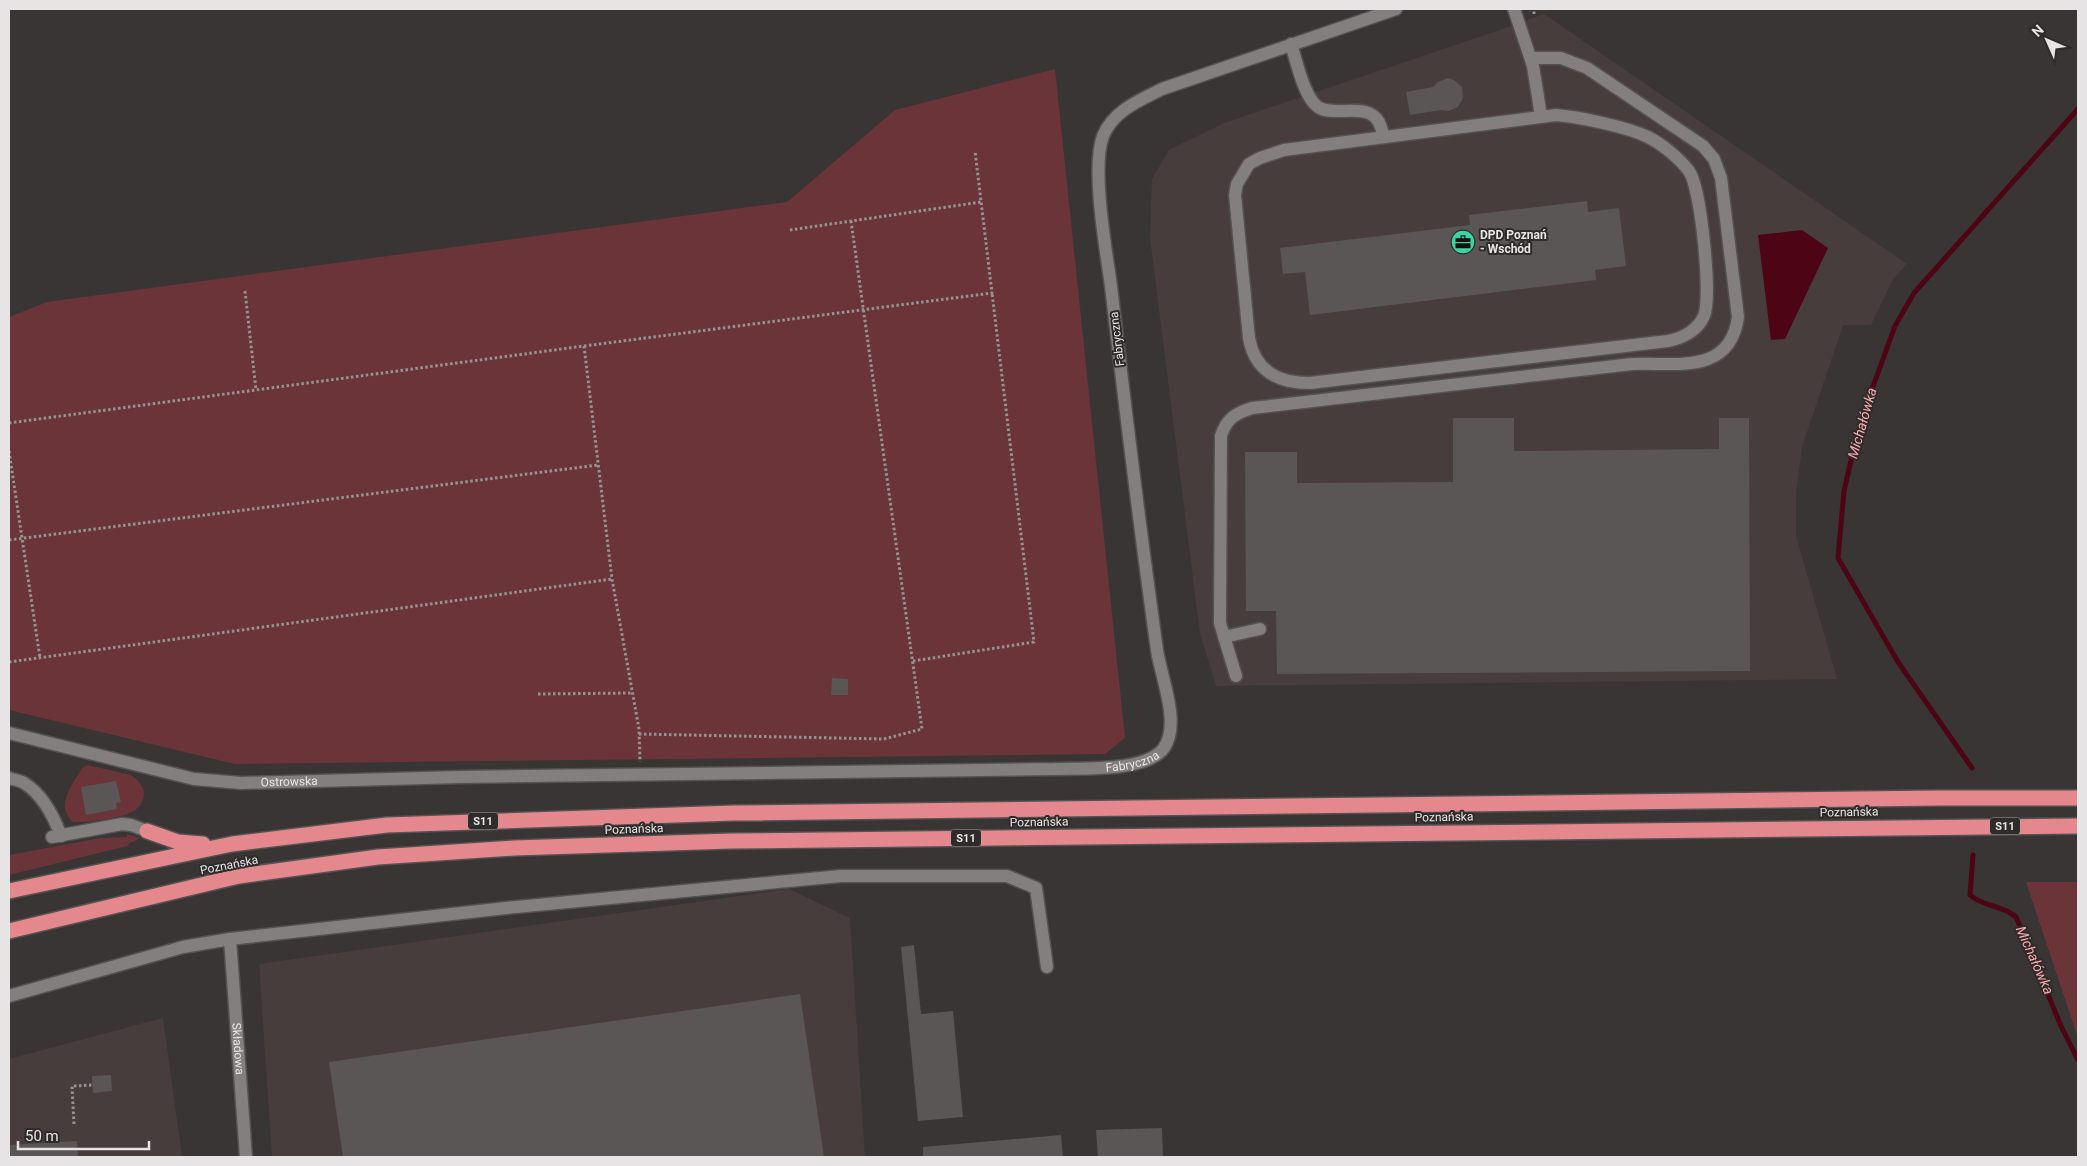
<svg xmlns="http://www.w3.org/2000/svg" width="2087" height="1166" viewBox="0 0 2087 1166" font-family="Roboto,sans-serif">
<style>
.built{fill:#483d3d}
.green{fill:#6b3438}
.water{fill:#4d0413}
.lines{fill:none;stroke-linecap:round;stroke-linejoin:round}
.stream{stroke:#4d0413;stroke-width:5}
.building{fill:#5a5656}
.minor-casing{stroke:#535151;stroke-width:15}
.highway-casing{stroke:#535151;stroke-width:18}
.path{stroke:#969393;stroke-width:3;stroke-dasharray:2.5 2.5;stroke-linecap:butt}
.minor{stroke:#847f7f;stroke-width:12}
.highway{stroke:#e5888d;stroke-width:15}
.labels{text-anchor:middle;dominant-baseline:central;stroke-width:4;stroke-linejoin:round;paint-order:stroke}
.shield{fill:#2f2b2b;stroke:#afacac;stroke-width:1}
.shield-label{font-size:11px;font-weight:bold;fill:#e6e4e4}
.poi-label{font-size:12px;font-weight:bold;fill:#e6e4e4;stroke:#2f2b2b;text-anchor:start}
.street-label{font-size:12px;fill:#e6e4e4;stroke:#2f2b2b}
.water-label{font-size:14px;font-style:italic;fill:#fcabaf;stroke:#2f2b2b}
</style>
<rect width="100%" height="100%" fill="#393535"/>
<path class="built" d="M 1544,14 L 1907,264 L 1893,279 L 1871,325 L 1843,325 L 1802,447 L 1796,493 L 1796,536 L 1837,679 L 1216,686 L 1200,633 L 1150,238 L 1152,179 L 1169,150 L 1224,123 L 1500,30 Z
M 789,889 L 850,918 L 865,1157 L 272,1157 L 259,964 Z
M 163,1018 L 182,1157 L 9,1157 L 9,1059 Z"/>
<path class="green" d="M 1055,69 L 1125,738 L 1105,754 L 235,764 L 9,710 L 9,317 L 47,302 L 787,202 L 895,110 Z
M 88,765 L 131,775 C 137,779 144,786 144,794 C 144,800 140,807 135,810 C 125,818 86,823 73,822 C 54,806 73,783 83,767 Z
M 127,834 L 140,838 L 130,843 L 127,846 L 9,875 L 9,855 L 101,838 L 127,837 Z
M 2026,882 L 2078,882 L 2078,1038 Z"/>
<path class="water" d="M 1802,230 L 1828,248 L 1785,339 L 1771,340 L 1758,235 Z"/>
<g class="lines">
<path class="stream" d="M 1972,768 L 1898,662 L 1838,558 L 1844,491 L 1853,452 L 1871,392 L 1895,326 L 1914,293 L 2078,109
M 1973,855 L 1970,895 C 1983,907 2003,905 2016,917 L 2061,1026 L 2078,1060"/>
</g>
<path class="building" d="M 1448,78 L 1454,80 L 1462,87 L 1463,98 L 1458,107 L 1449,111 L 1441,110 L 1410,115 L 1406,92 L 1433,87 L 1438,82 Z
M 1587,201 L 1588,212 L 1619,208 L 1626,266 L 1595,270 L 1596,280 L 1310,315 L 1305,272 L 1283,274 L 1280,248 L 1470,225 L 1469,215 Z
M 1453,418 L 1514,418 L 1514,451 L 1719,449 L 1719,418 L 1749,418 L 1750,671 L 1277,674 L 1276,611 L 1246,611 L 1245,452 L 1297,452 L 1297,483 L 1453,482 Z
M 832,678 L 848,679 L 848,695 L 831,695 Z
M 116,781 L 121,802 L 116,803 L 117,809 L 86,815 L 81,787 Z
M 914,945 L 921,1014 L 953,1011 L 963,1117 L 918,1121 L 901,947 Z
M 800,994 L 824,1157 L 343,1157 L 329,1062 Z
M 111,1075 L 112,1091 L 93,1093 L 92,1076 Z
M 1162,1128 L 1163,1157 L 1098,1157 L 1096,1130 Z
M 1061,1135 L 1063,1157 L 923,1157 L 923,1147 Z
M 77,1141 L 78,1157 L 9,1157 L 9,1145 Z"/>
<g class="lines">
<g class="minor-casing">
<g id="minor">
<path d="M 1514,9 L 1533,66 L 1541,116"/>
<path d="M 1291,44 C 1296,59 1304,98 1318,107 C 1337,120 1379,94 1383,137"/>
<path d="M 1556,115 C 1580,117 1627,127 1648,137 C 1662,144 1679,158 1689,171 C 1701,188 1712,297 1704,316 C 1697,331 1683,338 1668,341 L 1310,383 C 1278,383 1255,371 1249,338 L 1235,195 L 1237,184 L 1249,164 L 1260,158 L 1284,150 Z"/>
<path d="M 1224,637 L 1260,629"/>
<path d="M 1236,676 L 1220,623 L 1221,436 C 1226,419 1236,413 1252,408 L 1632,364 C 1674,362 1730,376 1738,317 L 1721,178 L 1714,159 L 1703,146 L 1587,68 L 1561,58 L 1531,58"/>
<path id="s1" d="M 9,733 L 194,779 L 241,783 L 460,777 L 1055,769 C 1083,768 1146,772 1164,748 C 1181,723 1161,678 1157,650 C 1140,529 1125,407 1111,286 C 1106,250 1091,168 1103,136 C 1113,111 1140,100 1162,89 L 1396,9"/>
<path d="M 9,778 C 14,780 20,780 24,783 C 42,794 54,817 61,836"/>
<path d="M 52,837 L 122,824 L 131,825 L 147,831"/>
<path id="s2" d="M 230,939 L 246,1157"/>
<path d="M 9,996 L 183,947 L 230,939 L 506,908 L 841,876 L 1007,876 L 1036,888 L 1047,967"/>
</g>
</g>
<g class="highway-casing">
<path id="highway" d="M 147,831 L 178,842 L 203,844
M 9,891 L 232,844 L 387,825 L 734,813 L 1940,798 L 2078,798
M 9,931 L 239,876 L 378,857 L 514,848 L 731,841 L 2078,826"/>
</g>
<path class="path" d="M 1534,14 L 1534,9
M 790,230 L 981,202
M 245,291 L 256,390
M 584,346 L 992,293 L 975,151
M 9,423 L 584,346 L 612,579 L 639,729 L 640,762
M 9,451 L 40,658
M 9,540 L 598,465
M 913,661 L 1034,642 L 992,293
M 9,662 L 612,579
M 538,694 L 632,693
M 639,734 L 884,739 L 922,729 L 851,221
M 74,1124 L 72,1086 L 93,1085"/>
<use href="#minor" class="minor"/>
<use href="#highway" class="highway"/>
</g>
<defs>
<g id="office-disc" transform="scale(1.25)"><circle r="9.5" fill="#3dd4a3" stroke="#2f2b2b"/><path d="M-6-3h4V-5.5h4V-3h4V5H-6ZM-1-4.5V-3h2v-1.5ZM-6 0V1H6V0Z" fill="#111"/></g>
</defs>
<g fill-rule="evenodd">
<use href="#office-disc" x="1463" y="242"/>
</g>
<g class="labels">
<g class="shield">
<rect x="468" y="812.5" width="30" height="17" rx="4"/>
<rect x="1990" y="817.5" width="30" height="17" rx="4"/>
<rect x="951" y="829.5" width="30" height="17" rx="4"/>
</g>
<g class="shield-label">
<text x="483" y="821">S11</text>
<text x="2005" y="826">S11</text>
<text x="966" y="838">S11</text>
</g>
<g class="poi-label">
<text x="1480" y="235">DPD Poznań<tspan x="1480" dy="14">- Wschód</tspan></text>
</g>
<g class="street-label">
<text transform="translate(1117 339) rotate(-97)">Fabryczna</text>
<text stroke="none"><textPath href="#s1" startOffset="1130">Fabryczna</textPath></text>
<text stroke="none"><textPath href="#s1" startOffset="286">Ostrowska</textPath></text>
<text transform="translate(1849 812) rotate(-1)">Poznańska</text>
<text transform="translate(1444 817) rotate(-1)">Poznańska</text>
<text transform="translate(1039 822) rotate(-1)">Poznańska</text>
<text transform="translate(634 829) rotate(-2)">Poznańska</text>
<text transform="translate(229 865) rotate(-11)">Poznańska</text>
<text stroke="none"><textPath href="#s2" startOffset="110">Składowa</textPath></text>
</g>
<g class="water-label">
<text transform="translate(1862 423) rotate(-74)">Michałówka</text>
<text transform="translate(2035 960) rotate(66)">Michałówka</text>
</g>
</g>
<rect width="2087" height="1166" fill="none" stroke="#e6e4e4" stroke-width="20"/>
<g transform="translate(2047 40) rotate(315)" stroke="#2f2b2b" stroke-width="4" paint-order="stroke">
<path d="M0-4L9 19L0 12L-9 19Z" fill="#e6e4e4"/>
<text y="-8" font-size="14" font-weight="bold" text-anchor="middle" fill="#e6e4e4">N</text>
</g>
<path d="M18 1141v8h131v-8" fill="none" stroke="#e6e4e4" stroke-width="2.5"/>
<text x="25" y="1141" font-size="15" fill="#e6e4e4" stroke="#2f2b2b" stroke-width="4" paint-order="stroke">50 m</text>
</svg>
